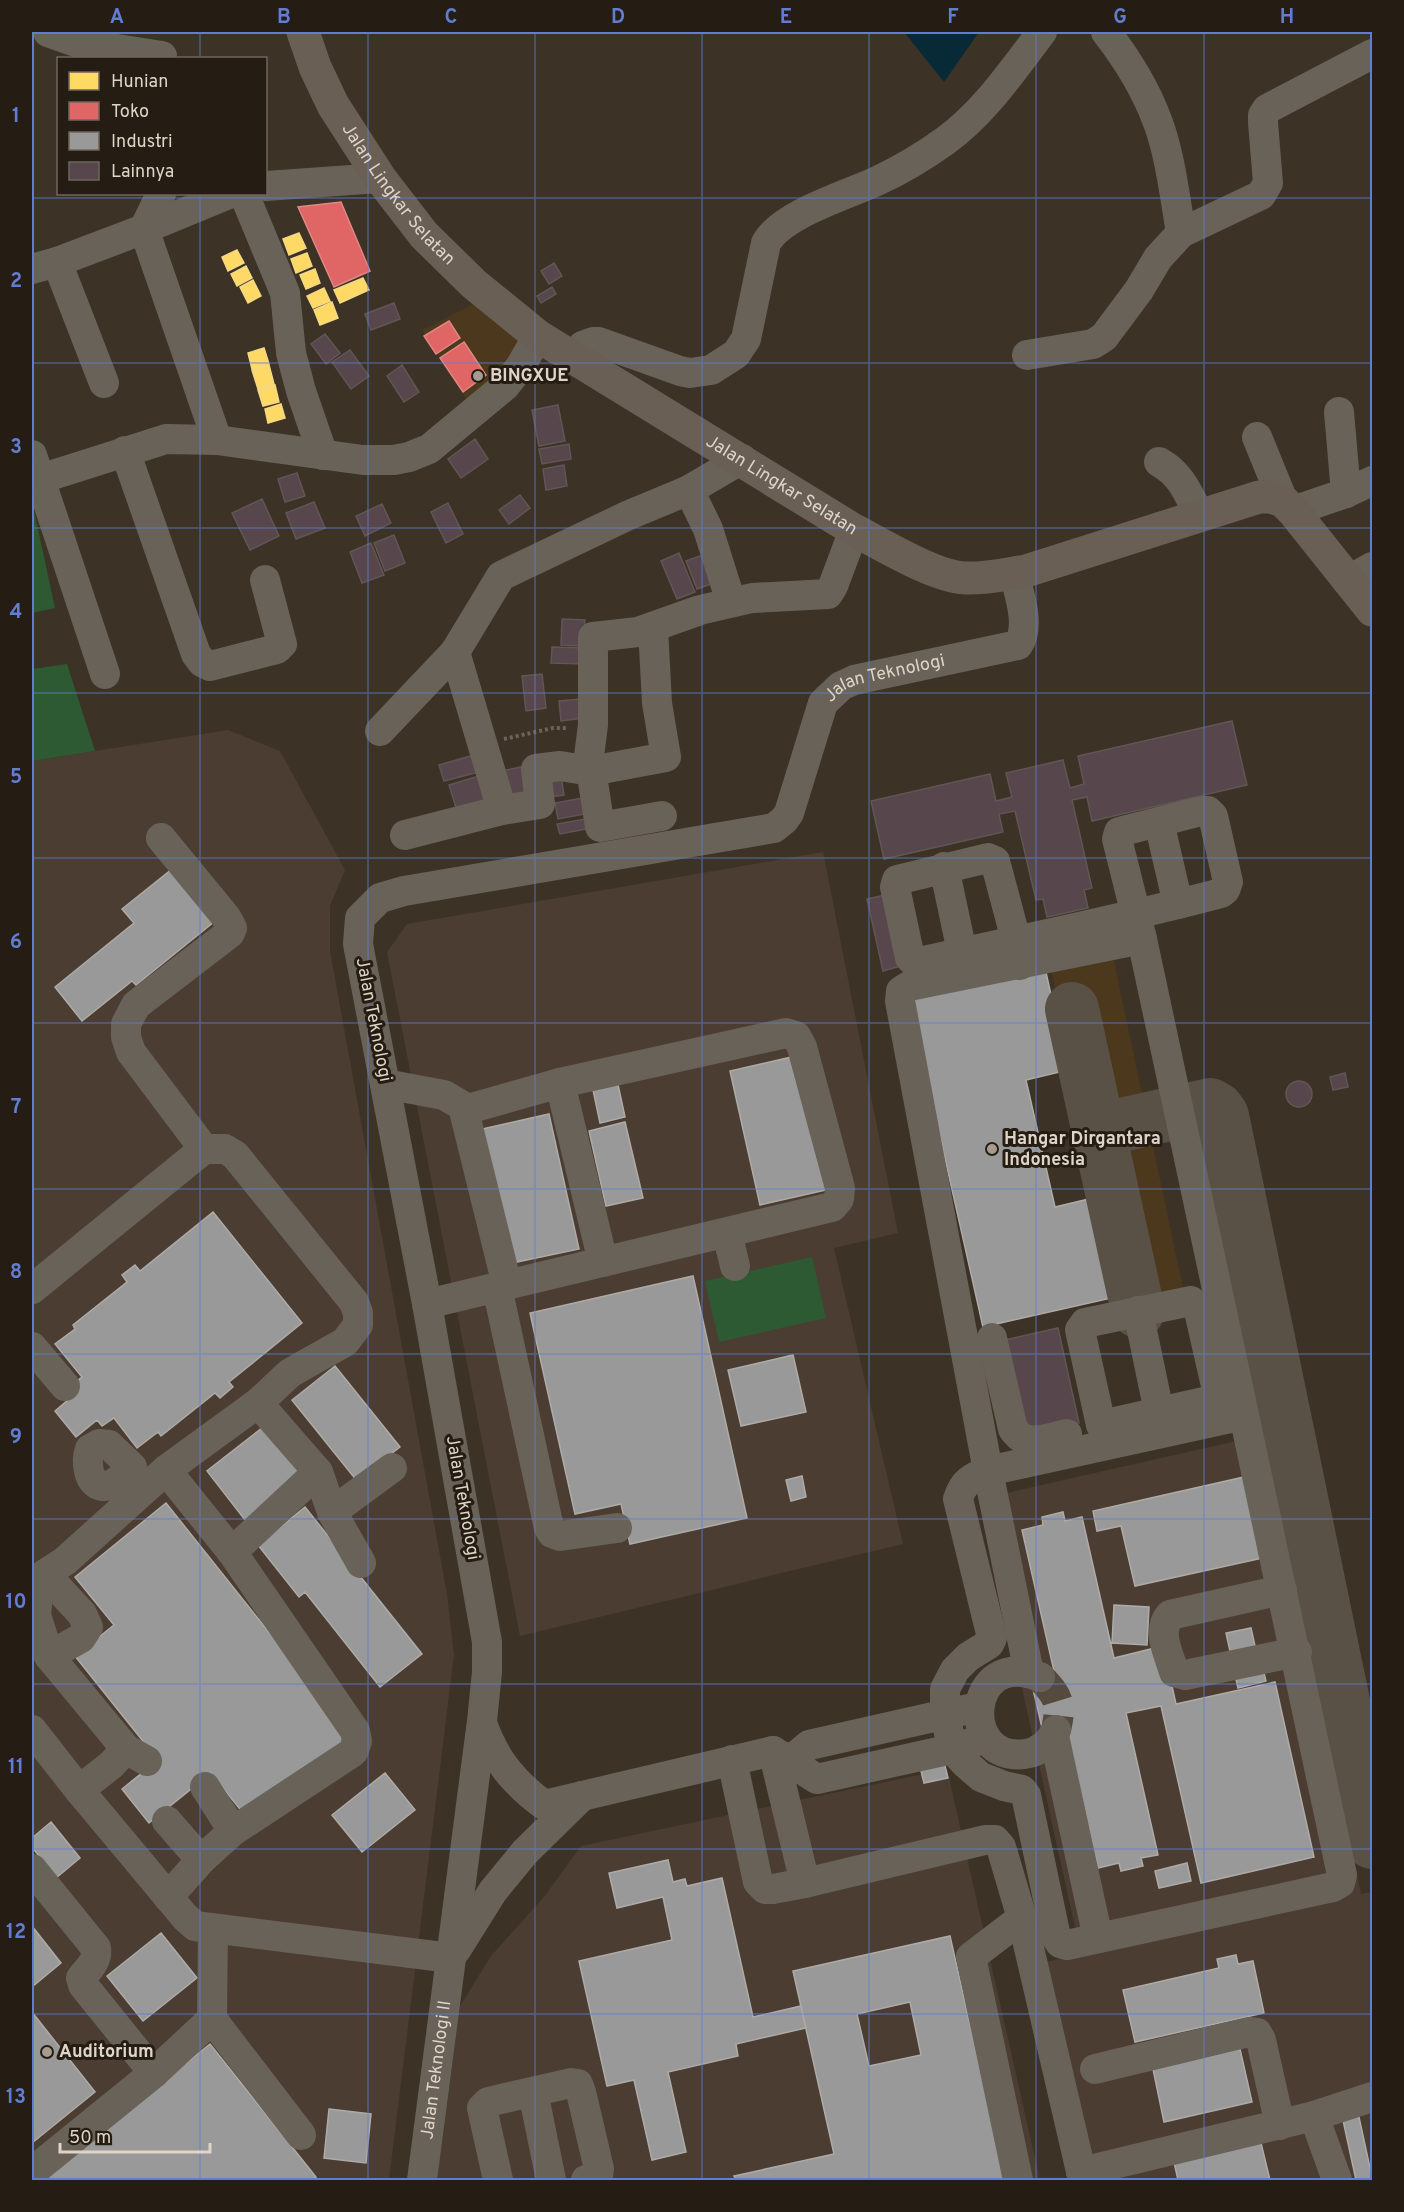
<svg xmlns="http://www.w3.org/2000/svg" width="1404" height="2212" viewBox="0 0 1404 2212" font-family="Overpass,sans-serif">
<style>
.built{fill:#4c381c}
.industrial{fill:#4c3d32}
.green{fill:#2d5a33}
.water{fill:#082a36}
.homes{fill:#ffd966;stroke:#f5d883;stroke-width:1.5}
.shops{fill:#e06666;stroke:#e08783;stroke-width:1.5}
.industry{fill:#999;stroke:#aeaba7;stroke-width:1.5;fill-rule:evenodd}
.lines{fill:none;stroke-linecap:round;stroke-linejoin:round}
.taxiway{stroke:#5a5146;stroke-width:54}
.building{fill:#57464b;stroke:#605655;stroke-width:1.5}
.minor-tunnel{stroke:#544a3d;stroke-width:30;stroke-dasharray:30 15;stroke-linecap:butt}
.path{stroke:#6c645b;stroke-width:4;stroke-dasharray:3 3;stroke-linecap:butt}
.minor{stroke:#696258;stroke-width:30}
.major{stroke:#695f54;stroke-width:33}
.grid{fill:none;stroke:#617dd2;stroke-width:1.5;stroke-opacity:0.55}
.poi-dot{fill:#a69b8e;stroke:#251d13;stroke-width:2}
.labels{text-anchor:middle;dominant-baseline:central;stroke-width:6;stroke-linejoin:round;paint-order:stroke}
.street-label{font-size:18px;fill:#dfd4c7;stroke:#251d13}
.poi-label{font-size:18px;font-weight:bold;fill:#dfd4c7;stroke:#251d13;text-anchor:start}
.neatline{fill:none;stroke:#617dd2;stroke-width:2}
.grid-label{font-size:20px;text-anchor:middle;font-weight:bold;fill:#617dd2}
</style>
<rect width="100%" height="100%" fill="#3c3225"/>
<path class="built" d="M 474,304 L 532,350 L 466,399 L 422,330 Z
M 1113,956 L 1183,1288 L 1120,1302 L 1051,969 Z"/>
<path class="industrial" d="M 228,730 L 280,751 L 345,870 L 330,906 L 330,951 L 447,1594 L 454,1655 L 389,2180 L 32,2180 L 32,761 Z
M 823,852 L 898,1233 L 834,1248 L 903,1544 L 520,1636 L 387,952 L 407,924 Z
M 1263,1435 L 1361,1894 L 1372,1892 L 1372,2180 L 1091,2180 L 1046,1962 L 1081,1954 L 980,1499 Z
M 947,1769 L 1040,2180 L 437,2180 L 460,2006 L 491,1956 L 544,1897 L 581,1846 Z"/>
<path class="green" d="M 32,501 L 55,608 L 32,613 Z
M 67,664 L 95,751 L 32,761 L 32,669 Z
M 812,1257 L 826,1318 L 719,1342 L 705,1281 Z"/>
<path class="water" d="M 904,32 L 979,32 L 944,82 Z"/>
<path class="homes" d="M 299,233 L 306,248 L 289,255 L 283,239 Z
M 237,250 L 244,263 L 228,271 L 222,257 Z
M 307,253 L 312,266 L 296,273 L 291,259 Z
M 246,266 L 252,278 L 237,286 L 231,274 Z
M 315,269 L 320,283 L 306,289 L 300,275 Z
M 363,278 L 369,290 L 340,303 L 334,290 Z
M 253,280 L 261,296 L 248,303 L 240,287 Z
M 324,288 L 330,301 L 313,308 L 307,296 Z
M 332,302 L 338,318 L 320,325 L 314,310 Z
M 264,348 L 269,364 L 252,369 L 248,353 Z
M 269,365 L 274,384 L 258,389 L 252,370 Z
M 275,385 L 279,402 L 263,406 L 258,390 Z
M 281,404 L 285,418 L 268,423 L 265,409 Z"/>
<path class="shops" d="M 341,202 L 370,271 L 334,287 L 298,207 Z
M 449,321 L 460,338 L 436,354 L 424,336 Z
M 464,342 L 486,375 L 463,392 L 440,358 Z"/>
<path class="industry" d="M 172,869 L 214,922 L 136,985 L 132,981 L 82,1021 L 55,987 L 134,923 L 122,909 Z
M 1045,968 L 1068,1070 L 1026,1080 L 1055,1207 L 1093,1198 L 1116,1297 L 983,1327 L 909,999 Z
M 796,1056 L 826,1190 L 760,1205 L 730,1071 Z
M 617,1080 L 625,1117 L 600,1123 L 592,1085 Z
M 549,1114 L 579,1249 L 512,1263 L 482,1129 Z
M 625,1122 L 643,1198 L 606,1206 L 589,1131 Z
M 213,1212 L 302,1323 L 229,1382 L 233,1387 L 220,1398 L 215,1393 L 161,1436 L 158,1432 L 137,1448 L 114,1418 L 102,1426 L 97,1420 L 76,1437 L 55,1411 L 76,1393 L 70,1386 L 82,1377 L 55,1344 L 75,1329 L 73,1325 L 127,1282 L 122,1275 L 135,1265 L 140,1271 Z
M 693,1276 L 747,1518 L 630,1544 L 621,1504 L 575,1514 L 530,1313 Z
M 793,1355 L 806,1412 L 741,1426 L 728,1370 Z
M 335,1366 L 400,1447 L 357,1481 L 292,1400 Z
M 267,1424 L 305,1472 L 245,1520 L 207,1471 Z
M 802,1476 L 806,1497 L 791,1501 L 786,1480 Z
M 1244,1477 L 1263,1558 L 1135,1586 L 1121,1526 L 1097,1531 L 1093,1511 Z
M 166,1503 L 351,1735 L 247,1818 L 211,1773 L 149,1823 L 122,1789 L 158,1760 L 75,1656 L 114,1625 L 75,1577 Z
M 305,1507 L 422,1654 L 380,1687 L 305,1592 L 299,1597 L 258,1545 Z
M 1063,1512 L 1065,1521 L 1082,1517 L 1114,1658 L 1163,1646 L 1176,1704 L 1275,1682 L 1314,1857 L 1201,1883 L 1161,1706 L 1126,1713 L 1158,1855 L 1141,1858 L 1143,1866 L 1121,1871 L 1119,1863 L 1098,1868 L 1066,1727 L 1043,1732 L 1030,1676 L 1040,1677 L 1054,1671 L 1022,1530 L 1043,1525 L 1042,1517 Z
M 1114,1605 L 1149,1607 L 1147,1645 L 1112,1643 Z
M 1251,1628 L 1255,1646 L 1230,1651 L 1226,1633 Z
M 1262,1665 L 1266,1681 L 1238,1688 L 1234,1671 Z
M 943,1758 L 948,1778 L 924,1783 L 919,1763 Z
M 385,1773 L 415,1810 L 362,1852 L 332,1815 Z
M 51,1822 L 80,1858 L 56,1878 L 32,1847 L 32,1838 Z
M 668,1860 L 673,1882 L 685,1879 L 687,1886 L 722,1878 L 753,2017 L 801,2006 L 806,2028 L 736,2044 L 738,2056 L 668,2072 L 686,2152 L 652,2160 L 634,2080 L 607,2086 L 579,1961 L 672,1940 L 663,1897 L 617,1908 L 609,1873 Z
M 1187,1863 L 1191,1881 L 1159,1888 L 1155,1871 Z
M 32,1926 L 61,1963 L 32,1987 Z
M 161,1933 L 197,1978 L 143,2021 L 107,1976 Z
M 950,1936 L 1005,2180 L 736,2180 L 734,2176 L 834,2154 L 793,1971 ZM 910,2002 L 921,2055 L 869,2066 L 857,2014 Z
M 1236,1955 L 1238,1964 L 1253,1961 L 1264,2013 L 1135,2042 L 1123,1990 L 1219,1968 L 1217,1959 Z
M 32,2012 L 95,2092 L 32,2143 Z
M 210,2044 L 316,2177 L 311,2180 L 40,2180 Z
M 1240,2049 L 1252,2102 L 1164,2122 L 1153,2069 Z
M 1357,2108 L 1372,2177 L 1372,2180 L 1356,2180 L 1341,2111 Z
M 329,2109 L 371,2114 L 366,2163 L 324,2158 Z
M 1261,2143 L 1270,2180 L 1178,2180 L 1174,2162 Z"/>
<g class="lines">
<path class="taxiway" d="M 1072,1009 L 1138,1311
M 1099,1130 L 1210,1105 L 1217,1109 L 1222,1116 L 1372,1842"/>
</g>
<path class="building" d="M 554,263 L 562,276 L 549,284 L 541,271 Z
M 552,287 L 556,294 L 541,303 L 537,296 Z
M 394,303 L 400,319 L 371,330 L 365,314 Z
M 325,334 L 340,353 L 326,364 L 311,344 Z
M 350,350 L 369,376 L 351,389 L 332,362 Z
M 402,365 L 419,392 L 404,402 L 387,376 Z
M 558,405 L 565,441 L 539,446 L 532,410 Z
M 475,439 L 488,459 L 461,478 L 448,459 Z
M 569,444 L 571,459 L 542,464 L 539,449 Z
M 564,465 L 567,486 L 546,490 L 543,469 Z
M 297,473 L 305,496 L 285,502 L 278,479 Z
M 520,495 L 530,508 L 509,524 L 499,510 Z
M 262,499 L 279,536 L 250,550 L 232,513 Z
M 314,502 L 325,528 L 296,539 L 286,513 Z
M 448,503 L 463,534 L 446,543 L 431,512 Z
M 382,504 L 391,523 L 365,536 L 356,516 Z
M 394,535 L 405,563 L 385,571 L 374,543 Z
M 371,543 L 384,575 L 362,583 L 350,552 Z
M 679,553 L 695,592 L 677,599 L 661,561 Z
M 703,555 L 714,583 L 697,589 L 686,561 Z
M 562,619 L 585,620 L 584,646 L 561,645 Z
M 552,647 L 584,648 L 583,664 L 551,663 Z
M 542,674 L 546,708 L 526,711 L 522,676 Z
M 581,699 L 583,718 L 561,721 L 559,701 Z
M 1232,721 L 1247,785 L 1092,821 L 1087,797 L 1072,800 L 1092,888 L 1084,890 L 1088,908 L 1047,917 L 1043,899 L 1036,900 L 1015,811 L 999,814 L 1003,832 L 884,859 L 871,801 L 990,774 L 996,801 L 1012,797 L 1006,773 L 1063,760 L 1070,788 L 1084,784 L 1078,756 Z
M 474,755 L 479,772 L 444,781 L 439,765 Z
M 530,765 L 536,793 L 508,799 L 502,771 Z
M 560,768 L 564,795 L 542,798 Z
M 479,776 L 488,805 L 458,814 L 449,785 Z
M 582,798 L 585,814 L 558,819 L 555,803 Z
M 585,819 L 587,829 L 560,834 L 557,824 Z
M 885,895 L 901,966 L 883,971 L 867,899 Z
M 1345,1073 L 1348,1087 L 1333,1090 L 1330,1077 Z
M1286 1094a13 13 0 1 1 26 0a13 13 0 1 1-26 0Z
M 1058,1328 L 1079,1423 L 1021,1436 L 1000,1341 Z"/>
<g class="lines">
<path class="minor-tunnel" d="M 1040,1677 C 1059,1697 1062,1703 1056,1730"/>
<path class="path" d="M 504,739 L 553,728 L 568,728"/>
<g class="minor">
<path d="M 48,32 L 79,43 L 162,56"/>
<path d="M 1106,32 C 1127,59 1145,88 1157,120 C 1170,153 1175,198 1181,233"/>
<path d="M 266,186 L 380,178"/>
<path d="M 244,194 L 285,293 L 291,353 L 301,391 L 323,455"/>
<path d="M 57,262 L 104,383"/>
<path d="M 32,269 L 57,262 L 144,229 L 161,194"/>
<path d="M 1027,355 L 1093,344 L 1104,337 L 1139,290 L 1158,258 L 1181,233 L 1261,195 L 1268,183 L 1263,123 L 1263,115 L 1267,109 L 1372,54"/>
<path d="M 575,357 L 582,346 L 593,342 L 599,342 L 680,371 L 690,373 L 711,370 L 736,354 L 746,339 L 766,243 C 782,214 847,195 877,181 C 901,170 924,156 945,141 C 984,113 1013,70 1042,32"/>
<path d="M 1339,412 L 1346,493"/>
<path d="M 1257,437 L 1283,501"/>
<path d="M 217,440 L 144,229 L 229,194"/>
<path d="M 125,451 L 196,654 L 202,662 L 210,666 L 277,649 L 282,644 L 265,580"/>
<path d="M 32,455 L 105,674"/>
<path d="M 1159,462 C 1181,474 1188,493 1199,515"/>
<path d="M 40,479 L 166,439 L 217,440 L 363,460 L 394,460 L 409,457 L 429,449 L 505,386 L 520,367 L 538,336"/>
<path d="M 1293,511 L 1346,493 L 1372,481"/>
<path d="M 1347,581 L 1372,567"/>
<path d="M 731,602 L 708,529 L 689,490 L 742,459"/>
<path d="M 455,652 L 502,810 L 540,804 L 536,769 L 560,766 L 591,771 L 666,757 L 657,703 L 653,628"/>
<path d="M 380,731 L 455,652 L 501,576 L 629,515 L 689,490"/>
<path d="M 662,816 L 600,827 L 589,756 L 593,725 L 593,637 L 638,632 L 700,610 L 752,598 L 828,594 L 833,586 L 854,530"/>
<path d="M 1159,822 L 1178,904"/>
<path d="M 405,835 L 502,810"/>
<path d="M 944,867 L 962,952"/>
<path d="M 1020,965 L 1016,940 L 995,861 L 988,858 L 897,880 L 895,887 L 910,958 L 915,963 C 1017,940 1120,920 1221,893 L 1225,890 L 1228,882 L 1213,816 L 1208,811 L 1201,811 L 1119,832 L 1117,839 L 1142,939 L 1244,1415 L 988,1471 C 972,1477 963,1482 958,1499 L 992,1638 L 989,1644 L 968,1657 L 955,1670 L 945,1689 L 945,1713 L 952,1749 L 966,1764 L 981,1777 L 1004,1786 L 1022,1790 L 1026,1795 L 1056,1937 L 1060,1943 L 1067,1945 L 1333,1887 L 1340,1883 L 1342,1875 L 1244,1415"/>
<path d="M 560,1083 L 603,1262"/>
<path d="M 385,1084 L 444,1095 L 468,1109"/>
<path d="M 727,1233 L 735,1266"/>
<path d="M 497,1287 L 549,1528 L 552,1533 L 560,1536 L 617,1528"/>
<path d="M 32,1289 L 204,1149"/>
<path d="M 427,1304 L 832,1207 L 839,1199 L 840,1188 L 802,1047 L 796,1036 L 786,1033 L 560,1083 L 468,1109 L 465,1115 L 507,1285"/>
<path d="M 1138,1311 L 1159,1412"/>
<path d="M 992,1338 L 1013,1429 C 1026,1449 1047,1438 1067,1434"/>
<path d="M 32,1347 L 65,1386"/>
<path d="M 1111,1423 L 1213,1400"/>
<path d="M 1101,1425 L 1080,1330 L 1085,1323 L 1191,1301 L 1198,1307 L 1219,1399"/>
<path d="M 99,1444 L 109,1445 L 132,1467 C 124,1475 115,1487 103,1486 C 87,1485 86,1460 90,1449 Z"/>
<path d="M 166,1470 L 232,1552 L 355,1731 L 357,1741 L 353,1752 L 233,1831 L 201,1860 L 168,1897"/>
<path d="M 318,1472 L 332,1512 L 361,1563"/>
<path d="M 332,1512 L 392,1468"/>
<path d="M 232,1552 L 318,1472 L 258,1403"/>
<path d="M 45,1574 L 82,1614 L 88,1627 L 81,1638 L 49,1656"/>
<path d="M 1282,1590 L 1170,1615 C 1156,1631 1169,1654 1174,1672 L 1185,1675 L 1297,1652"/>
<path d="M 1029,1673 L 988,1471 L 900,1001 L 901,991 L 909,986 L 1142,939"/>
<path d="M 1040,1677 C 966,1646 958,1763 1025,1754 C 1039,1752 1050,1743 1056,1730"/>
<path d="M 482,1723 C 495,1760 513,1782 544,1805 L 773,1751 L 805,1883"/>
<path d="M 32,1730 L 79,1790 L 185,1917 L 195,1926 L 451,1958"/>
<path d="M 1054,1736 L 1098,1938"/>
<path d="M 773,1751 L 817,1779 L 952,1749 L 986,1738"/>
<path d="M 786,1758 L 796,1756 L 809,1745 L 978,1707"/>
<path d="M 732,1760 L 758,1882 L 765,1889 L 773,1889 L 805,1883 L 985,1840 L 995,1840 L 1001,1847 L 1022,1918 L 1083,2180"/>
<path d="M 147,1761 L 126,1749 L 49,1656 L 36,1615 L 38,1595 L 45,1574 L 65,1561 L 166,1470 L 258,1403 L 290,1373 L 345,1342 L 358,1325 L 358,1313 L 354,1302 L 235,1155 L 225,1149 L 204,1149 L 131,1052 L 126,1037 L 126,1024 L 136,1005 L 230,933 L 232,928 L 226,917 L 161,838"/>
<path d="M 205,1787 L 233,1831"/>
<path d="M 79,1790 L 111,1765 L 126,1749"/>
<path d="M 167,1821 L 201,1860"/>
<path d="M 32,1869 L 96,1948 C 98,1961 89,1968 81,1978 L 83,1985 L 154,2073"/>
<path d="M 213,1929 L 212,2019 L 301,2135"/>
<path d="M 456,1950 L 493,1891 L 525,1852 L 582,1796"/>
<path d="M 1095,2069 L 1249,2032 L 1257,2033 L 1261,2040 L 1280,2125"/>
<path d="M 533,2092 L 551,2180"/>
<path d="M 1314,2116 L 1372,2097"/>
<path d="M 32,2172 L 154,2073 L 212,2019"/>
<path d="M 1081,2172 L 1314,2116 L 1337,2180"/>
<path id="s1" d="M 422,2180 L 482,1721 L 487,1672 L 487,1642 L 427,1304 L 358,944 L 360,918 L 380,898 L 404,891 L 774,828 L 784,820 L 789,813 L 823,703 L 841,686 L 854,680 L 1018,645 C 1031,626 1019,594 1014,573"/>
<path d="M 498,2180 L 482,2108 L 488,2102 L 571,2083 L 578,2084 L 581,2092 L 599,2169 L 598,2176 L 586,2180"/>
<path d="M 1018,2180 L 971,1957 L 1022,1918"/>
</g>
<path class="major" id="s2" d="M 303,32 L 315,67 L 333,105 L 380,178 L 424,235 L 474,284 L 538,336 L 854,530 C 881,544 935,577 965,578 C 986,579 1006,574 1026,571 L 1259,497 L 1271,497 L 1283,501 L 1293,511 L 1372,610"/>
</g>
<path class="grid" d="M 200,32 L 200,58M 368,32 L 368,2180M 535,32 L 535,2180M 702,32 L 702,2180M 869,32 L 869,2180M 1036,32 L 1036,2180M 1204,32 L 1204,2180M 200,194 L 200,2180M 32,198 L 1372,198M 32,363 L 1372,363M 32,528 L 1372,528M 32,693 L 1372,693M 32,858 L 1372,858M 32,1023 L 1372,1023M 32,1189 L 1372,1189M 32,1354 L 1372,1354M 32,1519 L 1372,1519M 32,1684 L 1372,1684M 32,1849 L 1372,1849M 32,2014 L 1372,2014"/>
<g class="poi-dot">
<circle cx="478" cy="376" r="6"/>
<circle cx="992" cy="1149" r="6"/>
<circle cx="47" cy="2052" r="6"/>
</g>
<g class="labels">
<g class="street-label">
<text stroke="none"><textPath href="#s2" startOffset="190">Jalan Lingkar Selatan</textPath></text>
<text stroke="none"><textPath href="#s2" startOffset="676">Jalan Lingkar Selatan</textPath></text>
<text stroke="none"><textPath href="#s1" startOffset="1912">Jalan Teknologi</textPath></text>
<text transform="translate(373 1020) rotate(79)">Jalan Teknologi</text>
<text transform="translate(462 1498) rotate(80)">Jalan Teknologi</text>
<text stroke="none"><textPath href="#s1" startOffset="111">Jalan Teknologi II</textPath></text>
</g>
<g class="poi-label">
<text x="490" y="376">BINGXUE</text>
<text x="1004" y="1139">Hangar Dirgantara<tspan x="1004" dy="21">Indonesia</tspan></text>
<text x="59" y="2052">Auditorium</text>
</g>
</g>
<rect width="1404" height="2212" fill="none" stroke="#251d13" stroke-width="66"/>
<rect x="57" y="57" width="210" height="138" fill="#251d13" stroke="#6f665b" stroke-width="1.5"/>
<rect x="69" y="72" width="30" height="18" fill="#ffd966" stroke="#6f665b" stroke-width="1.5"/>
<text x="111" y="87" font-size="18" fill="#dfd4c7">Hunian</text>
<rect x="69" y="102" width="30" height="18" fill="#e06666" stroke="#6f665b" stroke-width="1.5"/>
<text x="111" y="117" font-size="18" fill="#dfd4c7">Toko</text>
<rect x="69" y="132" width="30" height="18" fill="#999999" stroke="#6f665b" stroke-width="1.5"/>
<text x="111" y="147" font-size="18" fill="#dfd4c7">Industri</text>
<rect x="69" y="162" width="30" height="18" fill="#57464b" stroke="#6f665b" stroke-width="1.5"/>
<text x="111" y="177" font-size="18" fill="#dfd4c7">Lainnya</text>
<path d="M60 2143v9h150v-9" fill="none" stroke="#dfd4c7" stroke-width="3"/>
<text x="69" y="2143" font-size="18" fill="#dfd4c7" stroke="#251d13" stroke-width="4.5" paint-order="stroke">50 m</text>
<rect x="33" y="33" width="1338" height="2146" class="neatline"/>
<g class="grid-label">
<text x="117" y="23">A</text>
<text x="284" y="23">B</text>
<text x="451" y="23">C</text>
<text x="618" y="23">D</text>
<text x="786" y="23">E</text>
<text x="953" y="23">F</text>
<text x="1120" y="23">G</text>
<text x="1287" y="23">H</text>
<text x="16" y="122">1</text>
<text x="16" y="287">2</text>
<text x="16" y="453">3</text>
<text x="16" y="618">4</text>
<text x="16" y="783">5</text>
<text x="16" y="948">6</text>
<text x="16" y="1113">7</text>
<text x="16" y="1278">8</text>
<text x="16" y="1443">9</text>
<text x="16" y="1608">10</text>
<text x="16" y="1773">11</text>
<text x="16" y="1938">12</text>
<text x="16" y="2103">13</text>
</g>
</svg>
